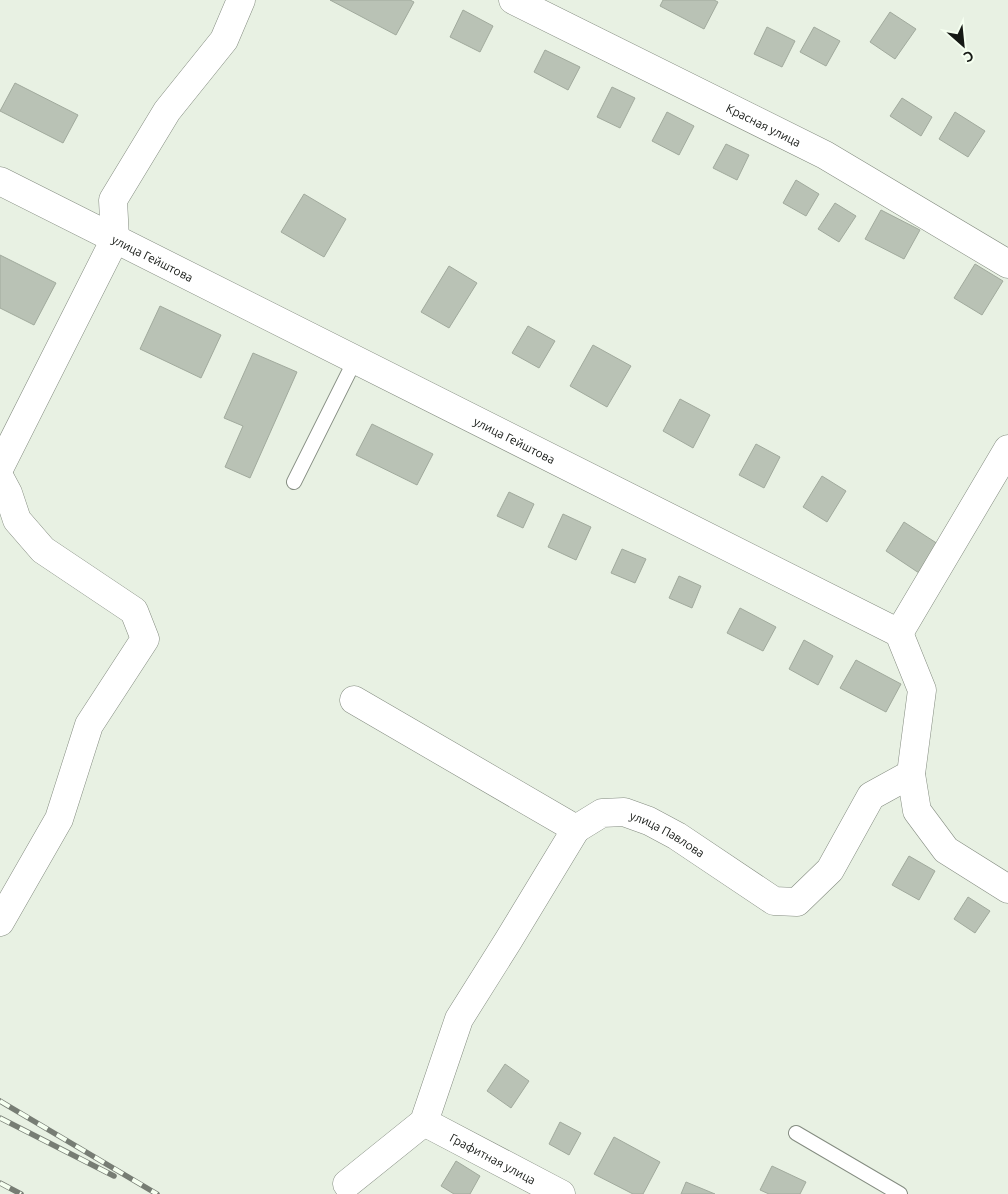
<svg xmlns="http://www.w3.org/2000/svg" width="1008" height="1194" viewBox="0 0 1008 1194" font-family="Ubuntu,sans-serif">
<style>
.building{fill:#b9c2b5;stroke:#a1aa9d}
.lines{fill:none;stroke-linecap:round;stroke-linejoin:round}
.lane-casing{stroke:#848c80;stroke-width:16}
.street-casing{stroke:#848c80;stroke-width:29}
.lane{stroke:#fff;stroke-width:14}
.street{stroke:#fff;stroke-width:28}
.rail-casing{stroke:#777d74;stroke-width:5.5}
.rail{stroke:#f5fff0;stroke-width:4;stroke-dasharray:11;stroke-linecap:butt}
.labels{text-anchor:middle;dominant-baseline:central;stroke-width:5;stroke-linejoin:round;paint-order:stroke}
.street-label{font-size:12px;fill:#161915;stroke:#f5fff0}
</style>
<rect width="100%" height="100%" fill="#e8f1e3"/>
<path class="building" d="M 330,0 L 410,0 L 414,2 L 396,35 Z
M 663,0 L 714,0 L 718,2 L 704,29 L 660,6 Z
M 463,10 L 493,26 L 480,52 L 450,37 Z
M 890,12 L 916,29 L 895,59 L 870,42 Z
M 767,27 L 795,41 L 782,67 L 754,54 Z
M 814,27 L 840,41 L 826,66 L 800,52 Z
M 545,50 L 580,67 L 568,90 L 534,72 Z
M 15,83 L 78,115 L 63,143 L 0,111 Z
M 612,87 L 635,98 L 620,128 L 597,117 Z
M 902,98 L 932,117 L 921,136 L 890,116 Z
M 667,112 L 694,126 L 679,155 L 652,141 Z
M 955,112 L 985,131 L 968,157 L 939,139 Z
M 726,144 L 749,155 L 737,180 L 713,168 Z
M 796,180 L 819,194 L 806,216 L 783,203 Z
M 304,194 L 346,219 L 324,257 L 281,232 Z
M 835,203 L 856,216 L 839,242 L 818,229 Z
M 881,210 L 920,230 L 904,259 L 865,239 Z
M 0,255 L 56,283 L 34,325 L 0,308 Z
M 975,264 L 1003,281 L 982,315 L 954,298 Z
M 449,266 L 477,283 L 449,328 L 421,312 Z
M 160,306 L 221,335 L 201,378 L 140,349 Z
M 528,326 L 555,341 L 539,368 L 512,353 Z
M 593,345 L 631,366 L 607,407 L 570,386 Z
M 253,353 L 297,372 L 250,478 L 225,467 L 243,426 L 224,418 Z
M 680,399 L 710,415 L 693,448 L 663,431 Z
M 372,424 L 433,454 L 417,485 L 356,455 Z
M 756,444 L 780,457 L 764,488 L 739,475 Z
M 822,476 L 846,491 L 827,522 L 803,507 Z
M 509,492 L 534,504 L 523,528 L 497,516 Z
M 563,514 L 591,527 L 576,560 L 548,547 Z
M 904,522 L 938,544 L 919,573 L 886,551 Z
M 622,549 L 646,559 L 635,583 L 611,573 Z
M 679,576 L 701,586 L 692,608 L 669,598 Z
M 740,608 L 776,627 L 763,651 L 727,633 Z
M 804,640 L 833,656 L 818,685 L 789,669 Z
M 856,660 L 901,684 L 886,712 L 840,688 Z
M 909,856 L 935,871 L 919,900 L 892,885 Z
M 968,897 L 990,911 L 975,933 L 954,919 Z
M 505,1064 L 529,1081 L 511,1108 L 487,1091 Z
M 560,1122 L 581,1133 L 569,1155 L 549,1144 Z
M 614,1137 L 660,1162 L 643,1194 L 633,1194 L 594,1174 Z
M 456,1161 L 480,1176 L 470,1194 L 454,1194 L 441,1186 Z
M 772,1166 L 806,1182 L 800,1194 L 769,1194 L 760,1190 Z
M 686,1182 L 715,1194 L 681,1194 Z"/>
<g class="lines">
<g class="lane-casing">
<path id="lane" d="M 294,482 L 355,360
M 796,1133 L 900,1194"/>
</g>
<g class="street-casing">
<g id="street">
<path id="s1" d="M 513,0 L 825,155 L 1008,264"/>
<path id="s2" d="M 0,181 L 899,633 L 922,690 L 911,774 L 917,811 L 946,850 L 1008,889"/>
<path d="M 0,467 L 115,239 L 113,200 L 167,111 L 224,40 L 241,0"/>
<path d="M 0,478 L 8,493 L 17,520 L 43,550 L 134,611 L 145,639 L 89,725 L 59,819 L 0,922"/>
<path d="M 899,633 L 1008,449"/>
<path id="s3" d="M 354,700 L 576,829 L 602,813 L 624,812 L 649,821 L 677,836 L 774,901 L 797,902 L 830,870 L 871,796 L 911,774"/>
<path id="s4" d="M 424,1122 L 561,1194"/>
<path d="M 347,1184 L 424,1122 L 459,1019 L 508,941 L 576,829"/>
</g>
</g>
<use href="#lane" class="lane"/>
<use href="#street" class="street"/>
<g class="rail-casing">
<path id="rail" d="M 0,1101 L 157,1194
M 0,1118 L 114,1176
M 0,1183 L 21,1194"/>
</g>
<use href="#rail" class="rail"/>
</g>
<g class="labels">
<g class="street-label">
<text stroke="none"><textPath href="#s1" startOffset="280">Красная улица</textPath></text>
<text stroke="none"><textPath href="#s2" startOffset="171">улица Гейштова</textPath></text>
<text stroke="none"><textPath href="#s2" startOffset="576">улица Гейштова</textPath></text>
<text stroke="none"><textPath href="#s3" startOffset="358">улица Павлова</textPath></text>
<text stroke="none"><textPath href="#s4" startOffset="78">Графитная улица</textPath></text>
</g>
</g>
<g transform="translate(963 45) rotate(153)" stroke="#f5fff0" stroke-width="4" paint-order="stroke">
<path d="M0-4L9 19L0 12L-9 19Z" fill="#161915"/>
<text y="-8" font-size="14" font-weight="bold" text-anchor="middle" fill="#161915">С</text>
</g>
</svg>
